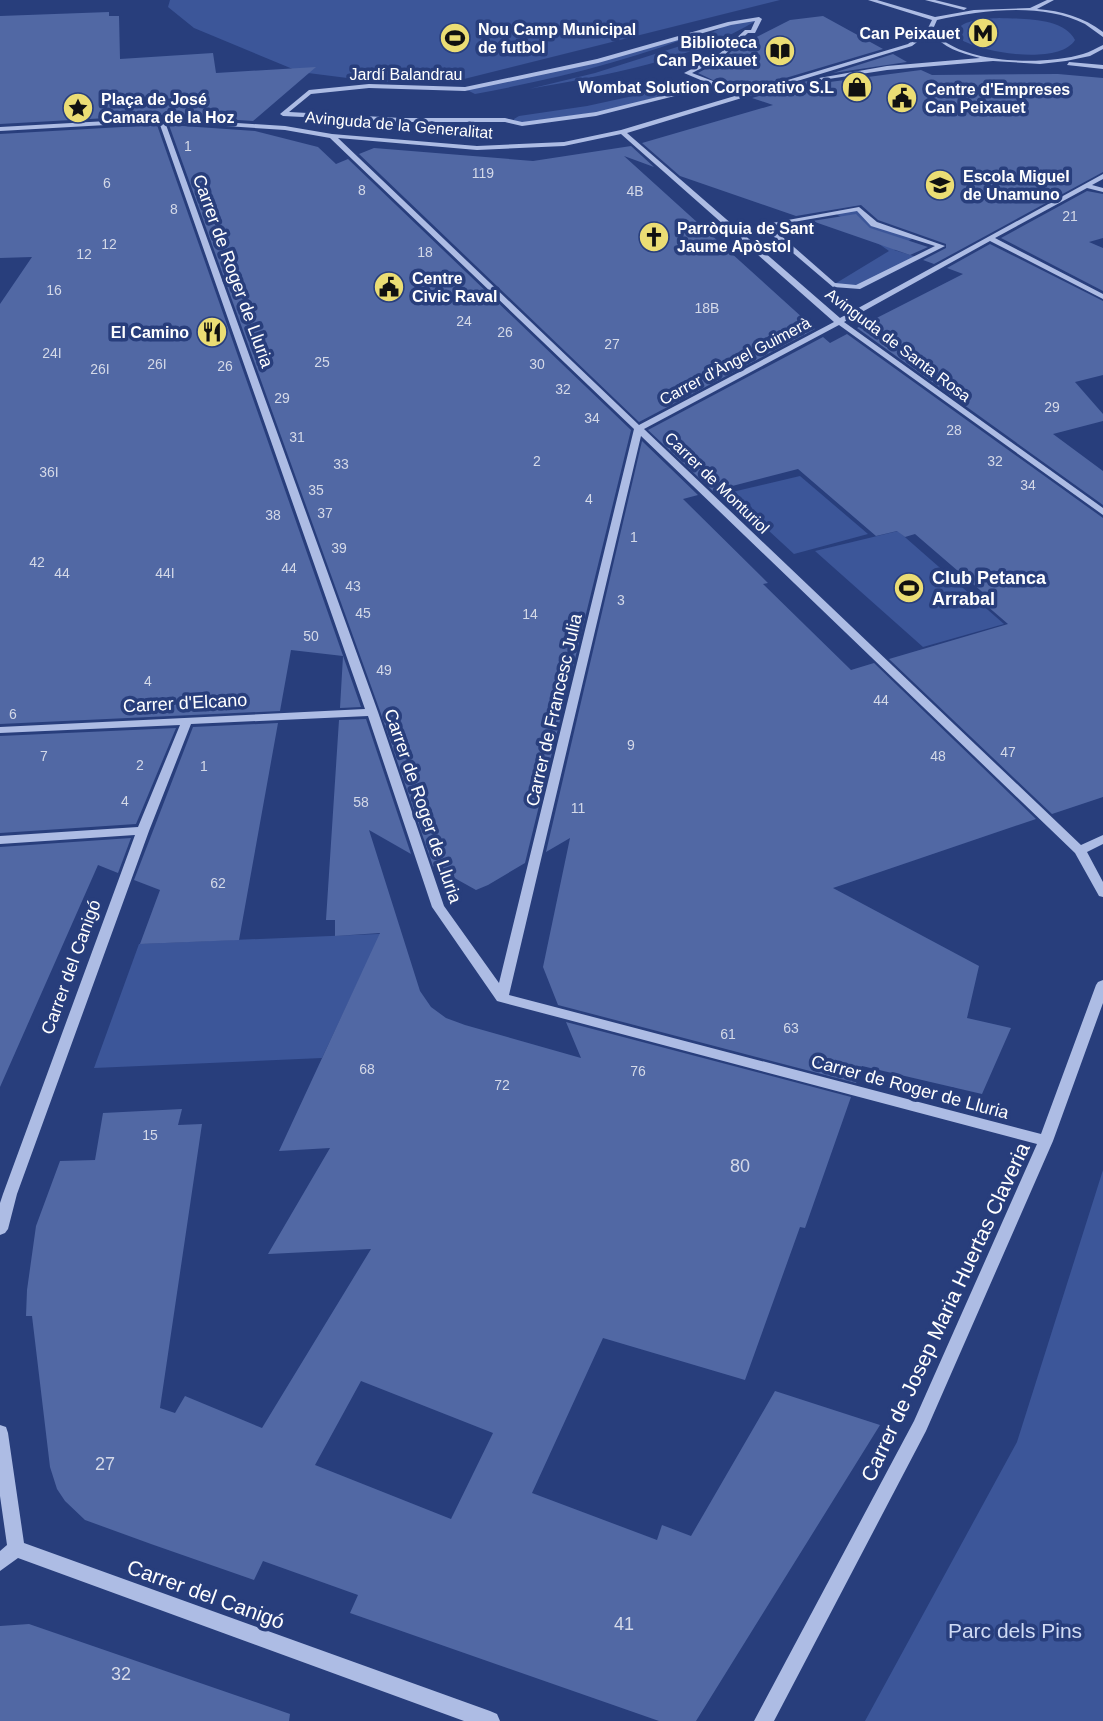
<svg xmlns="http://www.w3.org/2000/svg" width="1103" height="1721" viewBox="0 0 1103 1721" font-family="Arial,sans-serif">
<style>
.green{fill:#3c5699}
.building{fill:#5168a4;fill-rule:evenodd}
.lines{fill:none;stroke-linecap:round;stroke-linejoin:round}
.minor{fill:#adbce4;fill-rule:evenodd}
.labels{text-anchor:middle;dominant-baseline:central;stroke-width:7;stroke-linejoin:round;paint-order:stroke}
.number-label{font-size:14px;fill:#d4d9e8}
.far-poi-label{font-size:16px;font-weight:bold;fill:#fff;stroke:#283e7c;text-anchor:start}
.far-street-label{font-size:16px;fill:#fff;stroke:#283e7c}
.street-label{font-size:18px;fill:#fff;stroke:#283e7c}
.poi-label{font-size:18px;font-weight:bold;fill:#fff;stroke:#283e7c;text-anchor:start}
.near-number-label{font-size:18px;fill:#d4d9e8}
.near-street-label{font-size:21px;fill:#fff;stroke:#283e7c}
.near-park-label{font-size:21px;fill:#cfdaf4;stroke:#283e7c}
</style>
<rect width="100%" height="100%" fill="#283e7c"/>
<path class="green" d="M 170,0 L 780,0 L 452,82 L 379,82 L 300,72 L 194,28 L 168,7 Z
M 999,18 C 1020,19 1064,17 1075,40 C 1059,66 978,53 957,37 L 955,31 C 965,19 984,19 999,18 Z
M 759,19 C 691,61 606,75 529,89 L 595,73 L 696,41 L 730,23 Z
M 710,29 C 634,60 555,79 475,94 L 465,89 L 535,76 Z
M 698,81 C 638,108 580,116 515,123 L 514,119 L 519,116 L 587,106 L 633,96 L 655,87 Z
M 859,209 L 874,224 L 915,237 L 894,250 L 917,257 L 857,287 L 833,285 L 889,251 L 835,213 Z
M 800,476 L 868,534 L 794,554 L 728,493 Z
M 898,531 L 1004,624 L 923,647 L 815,551 Z
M 401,933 L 362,973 L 322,1058 L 94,1068 L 139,944 Z
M 1103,1170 L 1103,1721 L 865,1721 L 1017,1442 Z"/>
<path class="building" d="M 109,12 L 109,16 L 119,16 L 120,59 L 213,53 L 216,73 L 316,67 L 253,121 L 161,115 L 0,124 L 0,16 Z
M 823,16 L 883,49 L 738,92 L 698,73 L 722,60 L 735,48 L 790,20 Z
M 893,54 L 907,62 L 833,73 Z
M 921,70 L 932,75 L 1058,74 L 1103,78 L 1103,172 L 934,264 L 923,260 L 946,248 L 946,244 L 878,220 L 861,205 L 796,216 L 680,176 L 642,143 L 773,105 L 752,98 L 817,78 L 822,83 Z
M 157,125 L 361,707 L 340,708 L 343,656 L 291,650 L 280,711 L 0,724 L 0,304 L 32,257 L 0,258 L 0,134 Z
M 169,125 L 255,131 L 318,147 L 336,164 L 348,159 L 631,430 L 525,863 L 488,885 L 476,890 L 433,866 L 380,711 Z
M 631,146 L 654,167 L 624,156 L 815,329 L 639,422 L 359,154 L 374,148 L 533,161 Z
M 1087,191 L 1103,194 L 1103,238 L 1089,242 L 1103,248 L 1103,291 L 1001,238 Z
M 856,214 L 870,228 L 928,247 L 910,255 L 812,221 Z
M 990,244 L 1103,301 L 1103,375 L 1075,382 L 1103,414 L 1103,421 L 1053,434 L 1103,471 L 1103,505 L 857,328 L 963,274 L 947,268 Z
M 847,334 L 1103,518 L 1103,797 L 1052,814 L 889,659 L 1008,624 L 986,605 L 994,602 L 915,534 L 905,537 L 897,531 L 876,536 L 798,469 L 713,491 L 648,430 L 823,337 L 830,343 Z
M 642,441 L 698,495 L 683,499 L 768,583 L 763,584 L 851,670 L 874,663 L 1036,819 L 833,888 L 979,966 L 967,1018 L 1011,1028 L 982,1094 L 862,1066 L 856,1083 L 558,1005 L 543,967 L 570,838 L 546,852 Z
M 366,719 L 411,854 L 369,830 L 420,991 L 431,1007 L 446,1018 L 465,1025 L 581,1058 L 566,1022 L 851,1097 L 805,1228 L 800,1227 L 745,1380 L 603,1338 L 532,1493 L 657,1540 L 662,1525 L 691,1536 L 775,1391 L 880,1425 L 696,1721 L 659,1721 L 350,1613 L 358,1595 L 263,1561 L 254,1580 L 151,1544 L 85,1520 L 65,1501 L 57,1489 L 50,1467 L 32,1316 L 26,1316 L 27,1290 L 36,1226 L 60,1161 L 95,1160 L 103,1113 L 182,1109 L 178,1125 L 202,1124 L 160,1408 L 175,1413 L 185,1396 L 262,1428 L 371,1249 L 268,1254 L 330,1148 L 279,1151 L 380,933 L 335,936 L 335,920 L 326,920 L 339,720 ZM 361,1381 L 493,1433 L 451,1519 L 315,1465 Z
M 278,723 L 239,940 L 140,944 L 160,890 L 134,880 L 193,727 Z
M 176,728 L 136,824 L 0,833 L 0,736 Z
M 131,838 L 118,873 L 98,865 L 0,1087 L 0,847 Z
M 29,1624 L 290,1714 L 289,1721 L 0,1721 L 0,1626 Z"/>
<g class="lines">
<path class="minor" d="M 868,0 L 877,0 L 935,17 L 974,10 L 1030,8 L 1047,0 L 1054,0 L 1037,9 C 1062,11 1083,17 1103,32 L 1103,37 C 1097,33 1091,28 1085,24 C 1042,2 982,10 937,20 L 933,29 C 936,33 940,38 944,41 C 976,64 1046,65 1083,54 C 1090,52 1096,48 1103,45 L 1103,49 L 1090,56 L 1066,61 L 1040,64 L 993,61 L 887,70 L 822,80 L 819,78 L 887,66 L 980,58 C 960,53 944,48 930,32 L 912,46 L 627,133 L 840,318 L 1103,174 L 1103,179 L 1092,185 L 1103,188 L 1103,192 L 1087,188 L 995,238 L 1103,294 L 1103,299 L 990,241 L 844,322 L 1103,508 L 1103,515 L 839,325 L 644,429 L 1081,845 L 1103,835 L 1103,844 L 1087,852 L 1103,882 L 1103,897 L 1099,896 L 1075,853 L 641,436 L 509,995 L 1041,1134 L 1096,985 L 1098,982 L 1103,980 L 1103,1003 L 1053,1141 L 926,1431 L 774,1721 L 754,1721 L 914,1421 L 1037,1144 L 497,1001 L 432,907 L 368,716 L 191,724 L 149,831 L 17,1194 L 8,1229 L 5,1233 L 0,1235 L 0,1203 L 3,1194 L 135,835 L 0,844 L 0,836 L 138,827 L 180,725 L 0,733 L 0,727 L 365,709 L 159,122 L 0,131 L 0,127 L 161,118 L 285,126 L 332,134 L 477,146 L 564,142 L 621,130 L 908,44 L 928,28 L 932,20 ZM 165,122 L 285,130 L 330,138 L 634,429 L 499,983 L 444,906 L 378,712 ZM 621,134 L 834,322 L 639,425 L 338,138 L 477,150 L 564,146 Z
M 925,0 L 935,0 L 967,8 L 964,10 Z
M 759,17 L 762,19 L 755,33 L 748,33 L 721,58 L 692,73 L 718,83 L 718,85 L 596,116 L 522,126 L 505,122 L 401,122 L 283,116 L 280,114 L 309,90 L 369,84 L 465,87 L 597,59 L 728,22 ZM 755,21 L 751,30 L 745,30 L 717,56 L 684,73 L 710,84 L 596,112 L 522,122 L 505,118 L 401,118 L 289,112 L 311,94 L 369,88 L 465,91 L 598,63 L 731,25 Z
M 1069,62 L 1103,65 L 1103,69 L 1067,65 Z
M 859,207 L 877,222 L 945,246 L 860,289 L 833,287 L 760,225 ZM 857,211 L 871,226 L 935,246 L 856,285 L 835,283 L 770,226 Z
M 0,1425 L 6,1427 L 8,1433 L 24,1543 L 490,1711 L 497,1714 L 500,1721 L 464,1721 L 18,1558 L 0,1571 L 0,1551 L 7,1545 L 0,1496 Z"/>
</g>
<defs>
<g id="metro-disc" transform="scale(1.575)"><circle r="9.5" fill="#ebdd74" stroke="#283e7c"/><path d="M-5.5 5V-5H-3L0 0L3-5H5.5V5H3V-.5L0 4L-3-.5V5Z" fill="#111"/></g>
<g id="stadium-disc" transform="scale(1.575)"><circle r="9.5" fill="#ebdd74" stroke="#283e7c"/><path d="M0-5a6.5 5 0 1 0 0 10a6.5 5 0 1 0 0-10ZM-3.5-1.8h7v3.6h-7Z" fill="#111"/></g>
<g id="library-disc" transform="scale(1.575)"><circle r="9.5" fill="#ebdd74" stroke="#283e7c"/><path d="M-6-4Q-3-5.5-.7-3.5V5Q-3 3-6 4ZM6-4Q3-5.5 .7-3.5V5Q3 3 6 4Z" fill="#111"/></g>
<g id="shop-disc" transform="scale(1.575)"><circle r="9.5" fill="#ebdd74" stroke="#283e7c"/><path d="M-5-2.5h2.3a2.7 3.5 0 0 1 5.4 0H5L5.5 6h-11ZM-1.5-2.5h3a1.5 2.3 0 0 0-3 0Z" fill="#111"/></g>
<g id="civic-disc" transform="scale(1.575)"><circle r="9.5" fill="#ebdd74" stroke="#283e7c"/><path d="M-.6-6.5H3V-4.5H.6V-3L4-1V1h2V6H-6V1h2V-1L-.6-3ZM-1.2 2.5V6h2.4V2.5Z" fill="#111"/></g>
<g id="sight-disc" transform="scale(1.575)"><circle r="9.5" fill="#ebdd74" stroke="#283e7c"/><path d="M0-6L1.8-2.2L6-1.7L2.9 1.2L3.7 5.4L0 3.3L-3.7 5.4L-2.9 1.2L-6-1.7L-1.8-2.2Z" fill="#111"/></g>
<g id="school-disc" transform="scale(1.575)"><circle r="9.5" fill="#ebdd74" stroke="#283e7c"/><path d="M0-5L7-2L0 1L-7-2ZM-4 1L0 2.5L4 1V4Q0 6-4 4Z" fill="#111"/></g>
<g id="church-disc" transform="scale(1.575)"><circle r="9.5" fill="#ebdd74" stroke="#283e7c"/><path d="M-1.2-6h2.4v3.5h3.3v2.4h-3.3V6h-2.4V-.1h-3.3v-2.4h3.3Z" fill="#111"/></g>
<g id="restaurant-disc" transform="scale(1.575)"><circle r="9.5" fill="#ebdd74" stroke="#283e7c"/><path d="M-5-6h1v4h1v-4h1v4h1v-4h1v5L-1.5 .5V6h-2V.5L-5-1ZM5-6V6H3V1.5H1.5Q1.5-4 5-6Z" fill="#111"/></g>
</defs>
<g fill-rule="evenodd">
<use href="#metro-disc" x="983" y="33"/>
<use href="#stadium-disc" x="455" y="38"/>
<use href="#library-disc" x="780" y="51"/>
<use href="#shop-disc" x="857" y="87"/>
<use href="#civic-disc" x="902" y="98"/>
<use href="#sight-disc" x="78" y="108"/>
<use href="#school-disc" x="940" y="185"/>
<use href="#church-disc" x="654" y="237"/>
<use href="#civic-disc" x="389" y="287"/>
<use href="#restaurant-disc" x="212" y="332"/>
<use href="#stadium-disc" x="909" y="588"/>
</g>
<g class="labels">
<g class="number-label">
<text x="188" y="146">1</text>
<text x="483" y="173">119</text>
<text x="107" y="183">6</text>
<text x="362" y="190">8</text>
<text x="635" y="191">4B</text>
<text x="174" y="209">8</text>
<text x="1070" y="216">21</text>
<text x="109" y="244">12</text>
<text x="425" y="252">18</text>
<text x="84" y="254">12</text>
<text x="54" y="290">16</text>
<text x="707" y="308">18B</text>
<text x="464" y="321">24</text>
<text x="505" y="332">26</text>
<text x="612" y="344">27</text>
<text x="52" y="353">24I</text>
<text x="322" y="362">25</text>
<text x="157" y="364">26I</text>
<text x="537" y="364">30</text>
<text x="225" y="366">26</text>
<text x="100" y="369">26I</text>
<text x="563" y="389">32</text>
<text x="282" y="398">29</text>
<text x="1052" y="407">29</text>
<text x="592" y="418">34</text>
<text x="954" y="430">28</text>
<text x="297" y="437">31</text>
<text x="537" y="461">2</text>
<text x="995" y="461">32</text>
<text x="341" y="464">33</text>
<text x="49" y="472">36I</text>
<text x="1028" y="485">34</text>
<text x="316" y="490">35</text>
<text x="589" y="499">4</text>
<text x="325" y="513">37</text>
<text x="273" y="515">38</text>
<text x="634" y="537">1</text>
<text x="339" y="548">39</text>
<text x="37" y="562">42</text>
<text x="289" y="568">44</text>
<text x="62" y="573">44</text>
<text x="165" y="573">44I</text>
<text x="353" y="586">43</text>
<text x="621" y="600">3</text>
<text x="363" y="613">45</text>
<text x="530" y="614">14</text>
<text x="311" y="636">50</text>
<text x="384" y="670">49</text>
<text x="148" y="681">4</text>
<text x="881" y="700">44</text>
<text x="13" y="714">6</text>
<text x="631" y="745">9</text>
<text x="1008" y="752">47</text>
<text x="44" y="756">7</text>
<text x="938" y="756">48</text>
<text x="140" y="765">2</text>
<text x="204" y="766">1</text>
<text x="125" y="801">4</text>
<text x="361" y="802">58</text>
<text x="578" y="808">11</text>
<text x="218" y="883">62</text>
<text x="791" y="1028">63</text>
<text x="728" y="1034">61</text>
<text x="367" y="1069">68</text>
<text x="638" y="1071">76</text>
<text x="502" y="1085">72</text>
<text x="150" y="1135">15</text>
</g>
<g class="far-poi-label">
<text x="478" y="29">Nou Camp Municipal<tspan x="478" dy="18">de futbol</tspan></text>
<text x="960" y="33" text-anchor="end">Can Peixauet</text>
<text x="757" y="42" text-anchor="end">Biblioteca<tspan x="757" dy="18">Can Peixauet</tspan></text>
<text x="834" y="87" text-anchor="end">Wombat Solution Corporativo S.L</text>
<text x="925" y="89">Centre d'Empreses<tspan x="925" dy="18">Can Peixauet</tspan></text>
<text x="101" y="99">Plaça de José<tspan x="101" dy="18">Camara de la Hoz</tspan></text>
<text x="963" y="176">Escola Miguel<tspan x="963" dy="18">de Unamuno</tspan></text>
<text x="677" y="228">Parròquia de Sant<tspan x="677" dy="18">Jaume Apòstol</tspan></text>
<text x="412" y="278">Centre<tspan x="412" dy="18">Civic Raval</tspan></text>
<text x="189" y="332" text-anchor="end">El Camino</text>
</g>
<g class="far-street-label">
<text x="406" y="74">Jardí Balandrau</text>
<text transform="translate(399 125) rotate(5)">Avinguda de la Generalitat</text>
<text transform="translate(898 345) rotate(37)">Avinguda de Santa Rosa</text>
<text transform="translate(735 361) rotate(-28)">Carrer d'Àngel Guimerà</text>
<text transform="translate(717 483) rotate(44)">Carrer de Monturiol</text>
</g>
<g class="street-label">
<text transform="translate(233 271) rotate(70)">Carrer de Roger de Lluria</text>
<text transform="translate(185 703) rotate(-3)">Carrer d'Elcano</text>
<text transform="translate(554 710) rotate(-77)">Carrer de Francesc Julia</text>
<text transform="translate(423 806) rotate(71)">Carrer de Roger de Lluria</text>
<text transform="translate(71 967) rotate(-70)">Carrer del Canigó</text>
<text transform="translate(910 1087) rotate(15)">Carrer de Roger de Lluria</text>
</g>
<g class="poi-label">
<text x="932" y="578">Club Petanca<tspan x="932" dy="21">Arrabal</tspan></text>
</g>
<g class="near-number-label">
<text x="740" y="1166">80</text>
<text x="105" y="1464">27</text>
<text x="624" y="1624">41</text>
<text x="121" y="1674">32</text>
</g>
<g class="near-street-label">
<text transform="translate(945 1312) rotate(-65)">Carrer de Josep Maria Huertas Claveria</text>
<text transform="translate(206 1594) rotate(20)">Carrer del Canigó</text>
</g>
<g class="near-park-label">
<text x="1015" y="1630">Parc dels Pins</text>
</g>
</g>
</svg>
